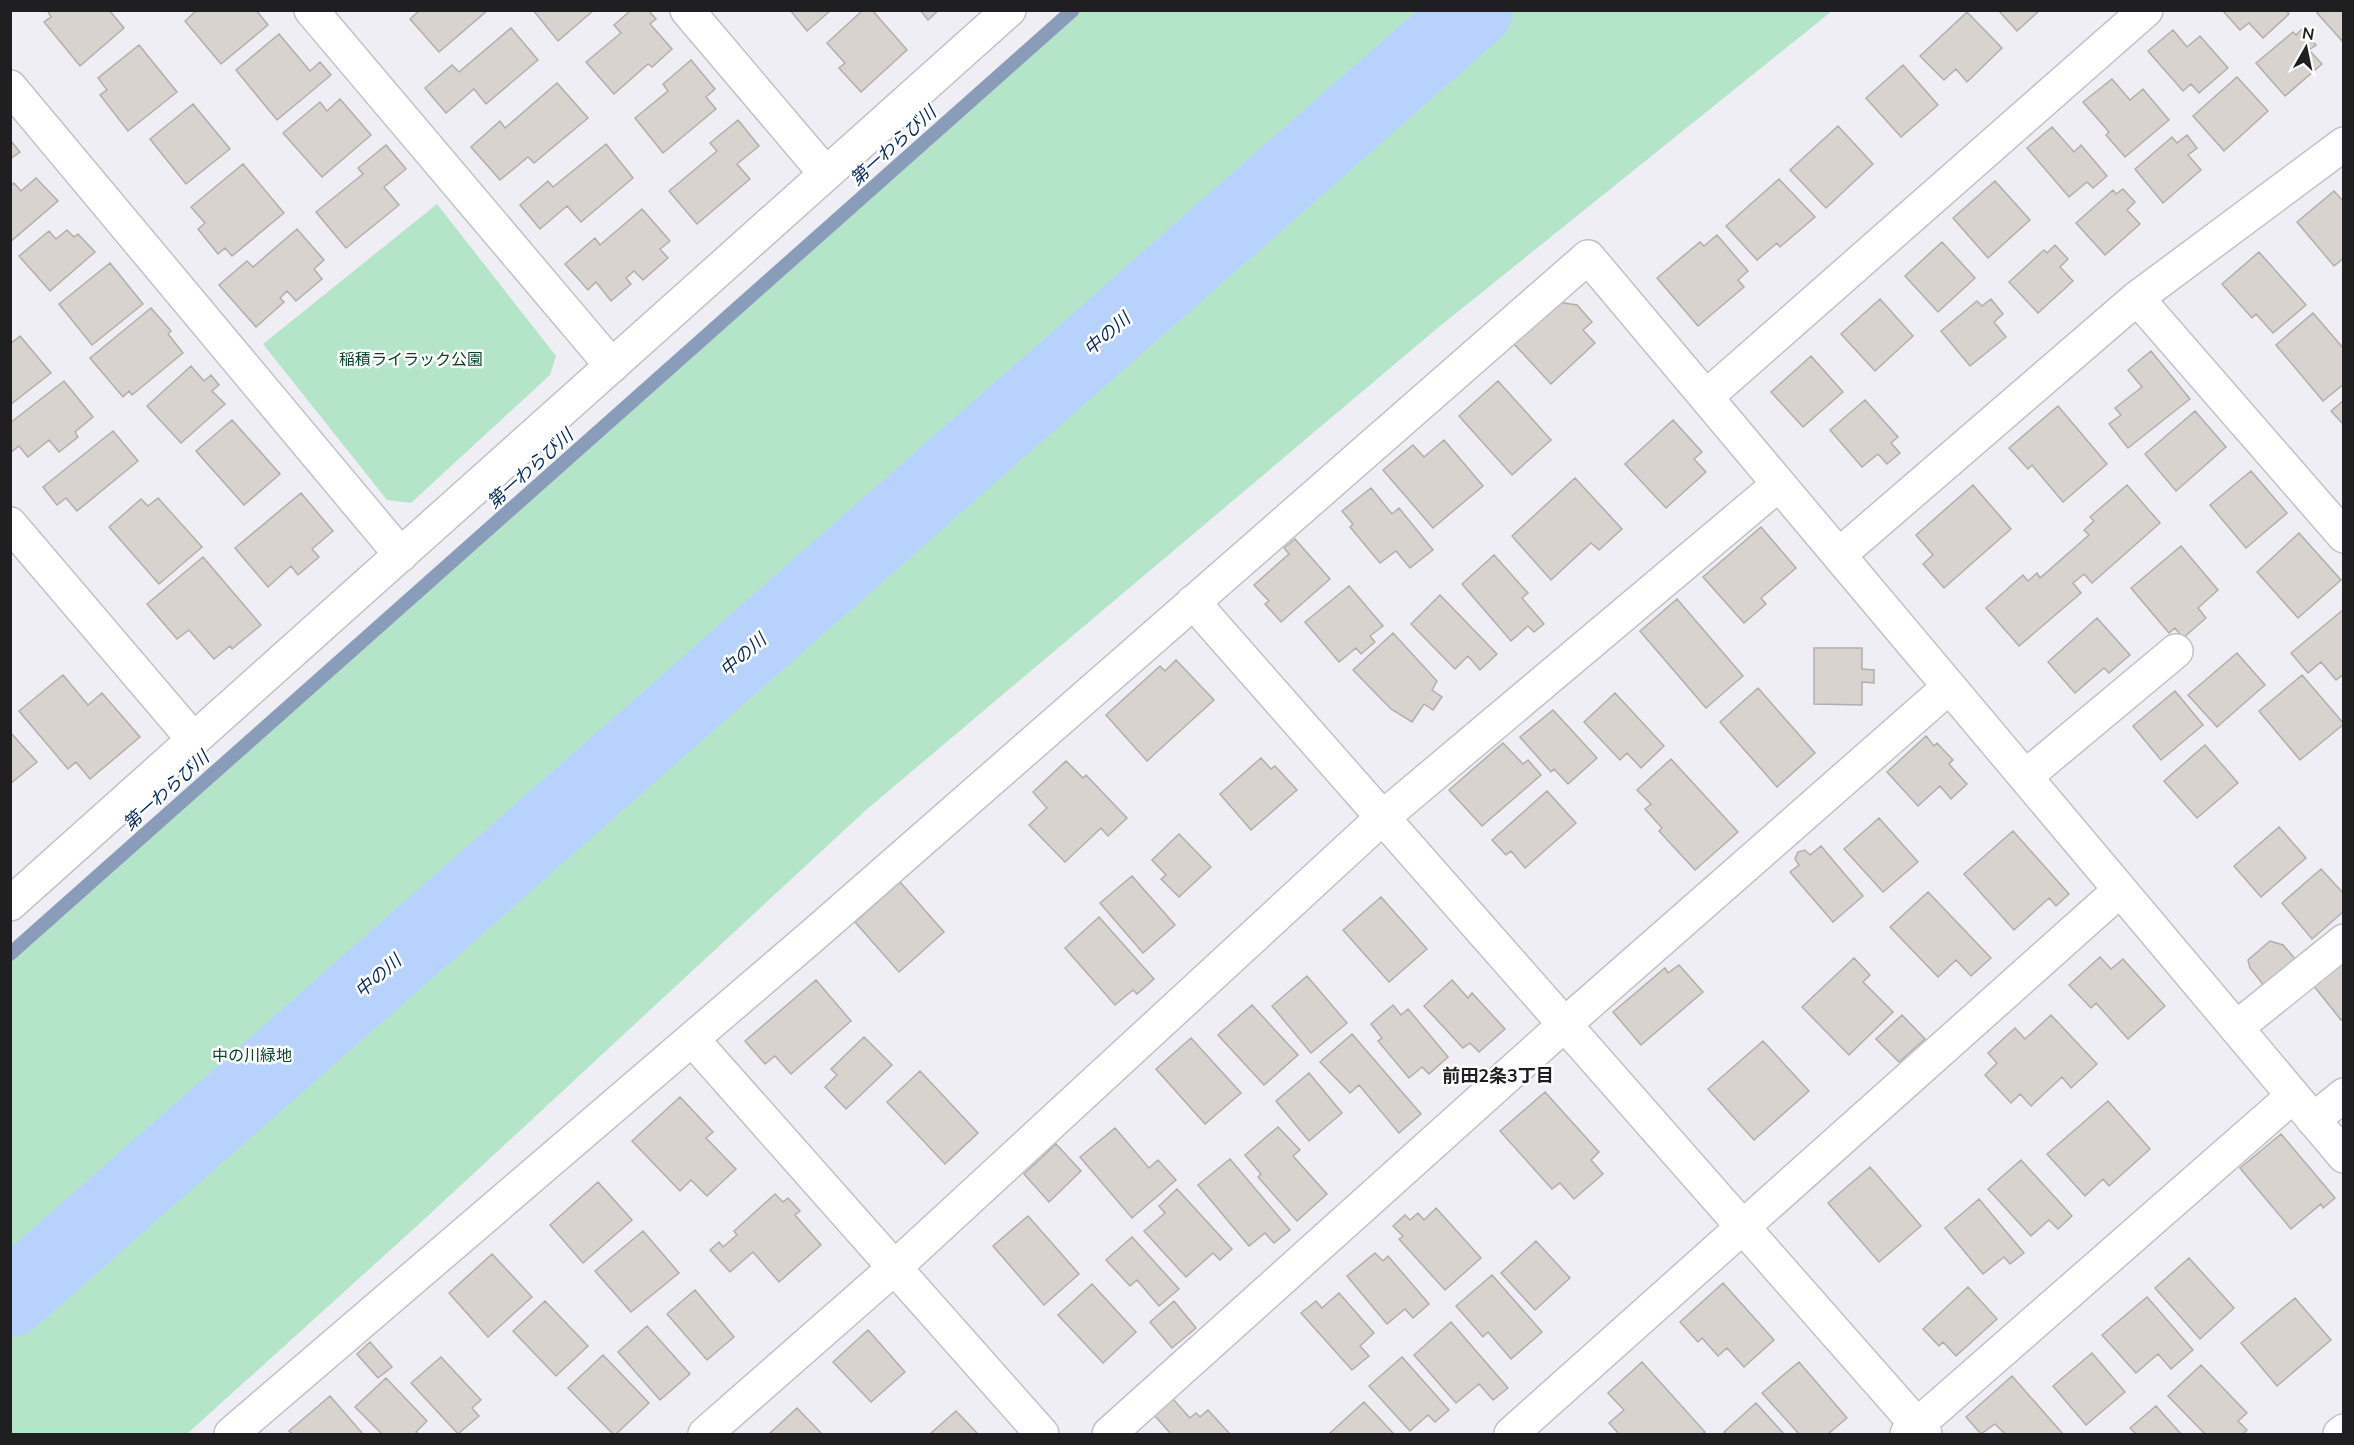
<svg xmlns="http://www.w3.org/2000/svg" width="2354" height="1445" viewBox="0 0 2354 1445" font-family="'Nunito Sans','Noto Sans JP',sans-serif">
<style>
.green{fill:#b5e5c8}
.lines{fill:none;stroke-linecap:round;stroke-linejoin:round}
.stream{stroke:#899dbb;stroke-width:14}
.river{stroke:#b7d3fd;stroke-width:76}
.building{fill:#d8d3ce;stroke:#b3aea9;stroke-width:1.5}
.minor-casing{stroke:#c2c1c7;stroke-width:36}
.minor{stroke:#fff;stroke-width:33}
.labels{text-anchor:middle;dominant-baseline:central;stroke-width:5;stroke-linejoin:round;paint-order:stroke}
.park-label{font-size:16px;fill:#064328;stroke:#fff}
.water-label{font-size:18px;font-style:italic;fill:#052959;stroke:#fff}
.neighbourhood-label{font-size:18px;font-weight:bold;fill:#1f1f21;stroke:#fff}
</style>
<rect width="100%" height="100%" fill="#efeef5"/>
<path class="green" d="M 1082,11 L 1832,11 L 1440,326 L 866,810 L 418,1225 L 187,1434 L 11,1434 L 11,952 Z
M 437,204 L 556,356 L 550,375 L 411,503 L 387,500 L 263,344 Z"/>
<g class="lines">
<path class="stream" d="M 10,954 L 1073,10"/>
<path class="river" d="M 10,1299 L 1475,10"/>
</g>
<path class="building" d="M 109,10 L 124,28 L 80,66 L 44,22 L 51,17 L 47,10 Z
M 197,10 L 256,10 L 268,25 L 221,64 L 185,21 Z
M 420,10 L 488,10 L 439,52 L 410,19 Z
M 533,10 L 594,10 L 558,41 Z
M 631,10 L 648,10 L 656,19 L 650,24 L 672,49 L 652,67 L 648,64 L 614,94 L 586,62 L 621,33 L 614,25 Z
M 790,10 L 831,10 L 807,31 Z
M 863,10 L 872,10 L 907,50 L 861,92 L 839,68 L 845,63 L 827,43 Z
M 920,10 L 939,10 L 928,20 Z
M 1998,10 L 2040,10 L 2017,31 Z
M 2222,10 L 2286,10 L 2289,14 L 2263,38 L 2249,23 L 2240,30 Z
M 2320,10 L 2344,10 L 2344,43 L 2317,13 Z
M 1967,12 L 2002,48 L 1967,82 L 1956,69 L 1944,80 L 1920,56 Z
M 511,28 L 538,60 L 486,104 L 474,89 L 446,113 L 425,88 L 452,65 L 459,72 Z
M 2302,29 L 2316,45 L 2309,50 L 2322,64 L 2285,96 L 2256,63 L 2293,32 L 2296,35 Z
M 2173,30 L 2187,47 L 2200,36 L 2228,68 L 2199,93 L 2191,84 L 2183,91 L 2148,51 Z
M 279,34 L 310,71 L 320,62 L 331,75 L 277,120 L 236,70 Z
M 139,45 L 177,92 L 128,131 L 100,95 L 107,90 L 98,78 Z
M 691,60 L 715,89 L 706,97 L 716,109 L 663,153 L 635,118 L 668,91 L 663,84 Z
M 1903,65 L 1938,105 L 1901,137 L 1866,98 Z
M 2237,77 L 2268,111 L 2224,151 L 2193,116 Z
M 2112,79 L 2130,100 L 2143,89 L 2169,120 L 2125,157 L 2106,135 L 2109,132 L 2083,102 Z
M 557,83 L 588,118 L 534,163 L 528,157 L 500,180 L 471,147 L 500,121 L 505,128 Z
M 340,99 L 371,135 L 322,177 L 283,133 L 320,102 L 327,111 Z
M 193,104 L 230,149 L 186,184 L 150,139 Z
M 738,120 L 759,146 L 737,164 L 750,179 L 697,224 L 669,191 L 717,151 L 710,143 Z
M 1838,126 L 1873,164 L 1826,208 L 1790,170 Z
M 2052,127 L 2074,152 L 2081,145 L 2107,176 L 2093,188 L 2087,182 L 2069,197 L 2027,148 Z
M 2187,135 L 2197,148 L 2188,155 L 2201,170 L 2163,203 L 2135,169 L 2172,137 L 2177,143 Z
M 10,140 L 20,152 L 10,159 Z
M 606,144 L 633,178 L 581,222 L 567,206 L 540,229 L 520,205 L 548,181 L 553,187 Z
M 386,145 L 406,169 L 384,187 L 399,205 L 346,248 L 316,212 L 363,174 L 358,168 Z
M 243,164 L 284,213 L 232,256 L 225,248 L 218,254 L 198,229 L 205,223 L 191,207 Z
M 36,178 L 58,201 L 10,242 L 10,186 L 14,183 L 21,191 Z
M 1779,179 L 1815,217 L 1780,247 L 1777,243 L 1757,260 L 1726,226 Z
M 1995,181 L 2030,220 L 1988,258 L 1953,218 Z
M 2123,189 L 2135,202 L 2127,210 L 2140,224 L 2105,255 L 2076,223 L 2113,190 L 2116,194 Z
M 2334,191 L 2344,202 L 2344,258 L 2334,266 L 2297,222 Z
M 642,209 L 670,241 L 660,249 L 668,258 L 643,280 L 634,271 L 626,278 L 631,284 L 611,301 L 596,282 L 588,290 L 565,264 L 595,238 L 600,245 Z
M 297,229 L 324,260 L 314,269 L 322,279 L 296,301 L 287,291 L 280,298 L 284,302 L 256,327 L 219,285 L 247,261 L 253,267 Z
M 67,230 L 74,237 L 78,234 L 95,252 L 50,291 L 19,256 L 49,231 L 56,239 Z
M 1717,235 L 1748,271 L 1738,280 L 1744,287 L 1698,326 L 1657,278 L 1700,242 L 1704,246 Z
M 1942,242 L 1975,278 L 1938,312 L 1905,276 Z
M 2055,245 L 2068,259 L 2060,267 L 2073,281 L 2038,313 L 2009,282 L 2044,250 L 2047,253 Z
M 2259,252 L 2306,305 L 2273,333 L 2256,314 L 2252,318 L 2222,284 Z
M 110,263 L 143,304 L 92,345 L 59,304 Z
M 1880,299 L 1913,336 L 1875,371 L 1841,334 Z
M 1991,299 L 2003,314 L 1994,322 L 2006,337 L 1970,366 L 1941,331 L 1977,301 L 1982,306 Z
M 1558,302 L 1577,305 L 1592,322 L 1583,330 L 1595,343 L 1551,384 L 1514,344 Z
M 151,308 L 171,331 L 168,334 L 183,353 L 132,395 L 129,391 L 123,397 L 90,358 Z
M 2313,313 L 2344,349 L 2344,384 L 2323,401 L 2276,345 Z
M 20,336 L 51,373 L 10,405 L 10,344 Z
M 2151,351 L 2190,399 L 2128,448 L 2109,424 L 2121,415 L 2115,408 L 2142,387 L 2128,370 Z
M 1811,356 L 1843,392 L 1803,427 L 1771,392 Z
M 191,366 L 204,381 L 211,375 L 219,385 L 212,391 L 225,404 L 181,443 L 147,406 Z
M 64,381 L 93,417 L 75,432 L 78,437 L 59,452 L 49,440 L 28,457 L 19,446 L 10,453 L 10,423 Z
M 1498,381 L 1551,440 L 1512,475 L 1459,416 Z
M 1865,400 L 1898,437 L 1891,443 L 1900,453 L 1887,464 L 1878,454 L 1862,467 L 1830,430 Z
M 2344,400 L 2344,425 L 2331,411 Z
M 2058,406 L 2107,464 L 2063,502 L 2032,465 L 2028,469 L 2009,448 Z
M 2195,411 L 2226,447 L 2176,491 L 2145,454 Z
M 232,420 L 280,474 L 244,505 L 196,451 Z
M 1673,420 L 1702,452 L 1694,459 L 1706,472 L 1666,508 L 1625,464 Z
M 113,431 L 138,461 L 77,511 L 66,498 L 57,505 L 43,487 Z
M 1444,440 L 1483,486 L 1433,528 L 1383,470 L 1413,445 L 1424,457 Z
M 2251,471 L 2287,513 L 2246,548 L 2210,505 Z
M 1575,478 L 1622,529 L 1599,550 L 1591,543 L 1551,580 L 1512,536 Z
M 1973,485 L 2011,529 L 1944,588 L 1923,564 L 1933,555 L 1916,535 Z
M 2127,485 L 2160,523 L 2092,583 L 2084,574 L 2073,583 L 2081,593 L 2019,646 L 1986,608 L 2023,575 L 2028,581 L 2037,573 L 2040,578 L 2089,535 L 2084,530 L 2094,521 L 2090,517 Z
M 1371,488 L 1392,514 L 1399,508 L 1433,550 L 1410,568 L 1396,551 L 1380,563 L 1350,527 L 1353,524 L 1342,511 Z
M 301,493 L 333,531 L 312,549 L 319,557 L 298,575 L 291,566 L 268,587 L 235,548 Z
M 158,498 L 202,547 L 159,584 L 109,527 L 141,499 L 148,506 Z
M 1761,527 L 1796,568 L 1761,598 L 1766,604 L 1744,623 L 1703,577 Z
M 2299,533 L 2341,580 L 2298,618 L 2257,572 Z
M 1295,539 L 1330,579 L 1281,622 L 1265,604 L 1269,601 L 1254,585 L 1289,554 L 1284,548 Z
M 2181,546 L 2218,590 L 2198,608 L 2206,618 L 2183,638 L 2175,628 L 2169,633 L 2131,588 Z
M 1494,555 L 1528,593 L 1522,598 L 1544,624 L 1534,632 L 1528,626 L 1511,641 L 1462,584 Z
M 203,557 L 261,625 L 232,649 L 230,646 L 214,659 L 189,630 L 177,639 L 147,604 Z
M 1349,586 L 1383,626 L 1370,636 L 1375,642 L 1361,654 L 1356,648 L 1339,662 L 1305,622 Z
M 1440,595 L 1497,654 L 1480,670 L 1468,656 L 1455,669 L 1411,624 Z
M 1677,599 L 1743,676 L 1706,708 L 1640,631 Z
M 2344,609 L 2344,674 L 2336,680 L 2321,662 L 2308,673 L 2291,653 Z
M 2097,618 L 2130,655 L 2109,673 L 2104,668 L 2075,693 L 2048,662 Z
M 1393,633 L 1437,681 L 1432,690 L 1442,697 L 1433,710 L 1424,704 L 1412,722 L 1391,709 L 1353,670 Z
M 1814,648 L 1862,648 L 1862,669 L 1874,670 L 1874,683 L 1862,682 L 1862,705 L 1814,704 Z
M 2237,653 L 2265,685 L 2217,727 L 2188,695 Z
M 1176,660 L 1214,700 L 1147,761 L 1106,715 L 1160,666 L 1165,671 Z
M 63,675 L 88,705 L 102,693 L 140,737 L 90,779 L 76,762 L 68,769 L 19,711 Z
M 2302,675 L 2344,724 L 2300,760 L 2259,711 Z
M 1758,688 L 1815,753 L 1777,787 L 1720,722 Z
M 2175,691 L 2203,725 L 2161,760 L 2133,726 Z
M 1615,693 L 1664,746 L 1641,768 L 1627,753 L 1620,760 L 1584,722 Z
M 1553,710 L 1597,758 L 1568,784 L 1554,769 L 1551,772 L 1520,737 Z
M 10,732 L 37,762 L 10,784 Z
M 1926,736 L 1934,746 L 1937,743 L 1953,760 L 1949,764 L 1967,784 L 1951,799 L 1940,786 L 1918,806 L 1887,772 Z
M 1503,743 L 1523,764 L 1528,760 L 1541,775 L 1482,826 L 1449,790 Z
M 2205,745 L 2238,783 L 2197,818 L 2164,781 Z
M 1261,758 L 1271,769 L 1275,766 L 1297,790 L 1251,830 L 1220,794 Z
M 1671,759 L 1738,832 L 1695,870 L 1659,831 L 1662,828 L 1645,809 L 1651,804 L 1637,790 Z
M 1066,761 L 1083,778 L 1086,775 L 1127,818 L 1108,836 L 1101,828 L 1065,862 L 1029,825 L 1047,808 L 1033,792 Z
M 1547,791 L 1576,823 L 1525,868 L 1511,851 L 1506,855 L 1492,840 Z
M 1879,818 L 1918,862 L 1883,892 L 1844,849 Z
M 2279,827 L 2306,858 L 2261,897 L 2234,866 Z
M 2013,831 L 2069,894 L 2056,906 L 2049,898 L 2014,930 L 1964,874 Z
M 1179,834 L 1211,867 L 1179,897 L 1161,879 L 1166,875 L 1152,860 Z
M 1821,846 L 1863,896 L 1833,922 L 1790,872 L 1799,865 L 1795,859 L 1798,852 L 1805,850 L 1810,855 Z
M 2321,869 L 2344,894 L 2344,911 L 2312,939 L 2282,903 Z
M 1132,876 L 1175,925 L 1143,953 L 1100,903 Z
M 900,882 L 944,932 L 899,972 L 855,922 Z
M 1928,892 L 1991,958 L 1971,976 L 1956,960 L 1938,977 L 1890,927 Z
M 1381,897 L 1427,949 L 1389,982 L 1343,930 Z
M 1099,917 L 1154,979 L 1137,994 L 1133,990 L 1115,1005 L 1065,948 Z
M 2270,941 L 2283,945 L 2296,960 L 2265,987 L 2250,968 L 2248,960 Z
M 2100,957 L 2111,969 L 2123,959 L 2165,1006 L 2128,1039 L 2096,1003 L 2091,1008 L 2069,985 Z
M 1854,958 L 1870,975 L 1863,982 L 1893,1012 L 1849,1055 L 1802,1007 Z
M 2344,962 L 2344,1018 L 2341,1020 L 2314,986 Z
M 1679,965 L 1703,992 L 1641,1045 L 1613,1012 L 1665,968 L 1668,973 Z
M 1307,976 L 1347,1023 L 1311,1053 L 1272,1006 Z
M 816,980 L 851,1021 L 791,1074 L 775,1056 L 765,1064 L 745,1041 Z
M 1452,980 L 1468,998 L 1472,993 L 1505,1029 L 1479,1052 L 1470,1043 L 1463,1048 L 1424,1006 Z
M 1252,1005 L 1298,1055 L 1264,1085 L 1218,1035 Z
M 1393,1005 L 1401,1015 L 1408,1009 L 1448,1057 L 1429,1074 L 1422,1067 L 1409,1078 L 1378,1041 L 1382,1038 L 1371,1024 Z
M 1902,1015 L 1925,1039 L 1899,1062 L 1876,1039 Z
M 2051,1015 L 2097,1064 L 2071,1088 L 2062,1077 L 2031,1106 L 2020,1094 L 2011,1103 L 1985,1075 L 1997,1063 L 1988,1053 L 2015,1028 L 2025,1039 Z
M 1352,1034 L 1421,1114 L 1399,1133 L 1359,1085 L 1350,1093 L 1320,1062 Z
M 864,1037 L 892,1065 L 846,1109 L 825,1087 L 837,1075 L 831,1069 Z
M 1191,1038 L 1241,1093 L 1205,1124 L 1156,1069 Z
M 1763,1041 L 1809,1091 L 1754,1140 L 1708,1089 Z
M 920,1071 L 978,1133 L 945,1164 L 887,1102 Z
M 1309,1073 L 1342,1113 L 1309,1141 L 1276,1101 Z
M 1545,1092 L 1599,1152 L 1591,1160 L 1603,1174 L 1574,1199 L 1560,1183 L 1552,1189 L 1500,1131 Z
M 680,1097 L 713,1132 L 706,1138 L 736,1169 L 707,1196 L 691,1180 L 680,1191 L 632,1141 Z
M 2108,1101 L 2150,1149 L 2109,1186 L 2103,1179 L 2085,1196 L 2047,1154 Z
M 1278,1127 L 1300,1150 L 1293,1156 L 1327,1194 L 1297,1221 L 1258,1177 L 1261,1174 L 1245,1155 Z
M 1115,1128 L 1149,1168 L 1158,1160 L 1176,1180 L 1132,1218 L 1080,1157 Z
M 2281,1134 L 2335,1198 L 2323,1208 L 2321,1204 L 2291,1229 L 2240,1168 Z
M 1056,1144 L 1081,1171 L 1049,1202 L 1024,1174 Z
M 1230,1159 L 1290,1230 L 1274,1243 L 1265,1233 L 1249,1246 L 1198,1185 Z
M 2021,1160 L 2072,1216 L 2058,1229 L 2049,1220 L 2031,1236 L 1988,1189 Z
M 1870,1167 L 1921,1226 L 1879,1262 L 1828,1203 Z
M 598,1182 L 632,1220 L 583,1263 L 550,1225 Z
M 1177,1189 L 1232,1249 L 1220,1260 L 1213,1253 L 1186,1277 L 1144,1231 L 1165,1213 L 1159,1206 Z
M 775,1194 L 783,1202 L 788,1198 L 800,1211 L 795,1215 L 821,1245 L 779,1282 L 753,1252 L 730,1272 L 710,1250 L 719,1242 L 723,1247 L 737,1235 L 734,1231 Z
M 1979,1199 L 2024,1253 L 2010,1264 L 2004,1257 L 1983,1274 L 1945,1228 Z
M 1436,1208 L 1481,1258 L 1445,1290 L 1399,1239 L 1403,1236 L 1393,1226 L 1405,1215 L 1410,1220 L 1418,1213 L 1424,1220 Z
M 1028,1216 L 1079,1274 L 1044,1305 L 993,1246 Z
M 643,1231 L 679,1273 L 631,1312 L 595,1271 Z
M 1132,1237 L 1179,1289 L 1159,1306 L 1137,1280 L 1130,1286 L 1106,1260 Z
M 1536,1241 L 1570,1278 L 1535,1310 L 1501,1273 Z
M 1375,1253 L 1383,1261 L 1388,1256 L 1429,1304 L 1413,1318 L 1405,1309 L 1387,1324 L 1347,1276 Z
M 492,1254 L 532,1297 L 488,1337 L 449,1293 Z
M 2189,1258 L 2234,1308 L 2200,1339 L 2155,1288 Z
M 1492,1275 L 1542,1332 L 1511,1359 L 1488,1332 L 1483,1337 L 1456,1306 Z
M 1723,1283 L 1774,1340 L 1744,1367 L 1727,1348 L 1718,1356 L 1702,1338 L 1698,1342 L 1680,1322 Z
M 1092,1284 L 1136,1332 L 1103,1363 L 1058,1315 Z
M 1968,1287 L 1997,1319 L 1956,1356 L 1943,1342 L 1939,1346 L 1923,1329 Z
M 695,1290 L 734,1337 L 707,1360 L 667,1314 Z
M 1339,1293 L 1374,1333 L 1360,1346 L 1369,1356 L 1352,1370 L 1301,1313 L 1316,1301 L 1322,1308 Z
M 2147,1297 L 2193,1350 L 2171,1369 L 2158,1354 L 2136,1373 L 2102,1335 Z
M 2295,1298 L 2331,1340 L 2277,1386 L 2241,1343 Z
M 545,1301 L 588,1346 L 556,1376 L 513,1331 Z
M 1174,1301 L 1196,1328 L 1172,1348 L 1150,1322 Z
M 1451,1322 L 1508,1388 L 1493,1400 L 1479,1384 L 1456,1403 L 1414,1355 Z
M 647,1326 L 690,1374 L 660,1400 L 618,1352 Z
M 868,1330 L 905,1372 L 871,1402 L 833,1362 Z
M 370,1342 L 392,1367 L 378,1378 L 357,1354 Z
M 2092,1353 L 2125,1392 L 2086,1425 L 2053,1386 Z
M 603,1355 L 649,1403 L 616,1434 L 613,1434 L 568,1388 Z
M 441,1357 L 481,1400 L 472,1408 L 479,1416 L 458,1434 L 411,1383 Z
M 1402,1357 L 1449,1410 L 1435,1422 L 1428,1415 L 1410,1431 L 1369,1386 Z
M 1642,1362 L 1705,1432 L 1702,1434 L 1619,1434 L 1609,1423 L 1624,1410 L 1608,1393 Z
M 1799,1362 L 1847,1418 L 1828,1434 L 1799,1434 L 1762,1393 Z
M 2201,1365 L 2247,1413 L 2238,1421 L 2247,1430 L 2243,1434 L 2205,1434 L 2168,1396 Z
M 2012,1376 L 2063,1434 L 2005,1434 L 1995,1424 L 1981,1434 L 1966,1417 Z
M 386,1378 L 427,1421 L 416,1432 L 419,1434 L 382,1434 L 355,1407 Z
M 330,1396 L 363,1434 L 292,1434 L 289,1431 Z
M 1172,1398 L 1190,1418 L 1196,1413 L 1200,1417 L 1208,1410 L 1230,1434 L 1171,1434 L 1154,1415 Z
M 1364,1402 L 1394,1434 L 1332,1434 L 1330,1433 Z
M 1756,1403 L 1784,1434 L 1726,1434 L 1724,1432 Z
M 2156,1406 L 2181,1434 L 2136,1434 L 2130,1428 Z
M 797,1408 L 822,1434 L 769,1434 Z
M 956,1411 L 978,1434 L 930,1434 Z"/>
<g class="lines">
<g class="minor-casing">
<path id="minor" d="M 311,10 L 612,366
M 687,10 L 826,174
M 10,87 L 401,555
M 2137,298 L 2344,536
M 1706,397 L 2146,10
M 10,524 L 194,740
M 1839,555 L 2137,298 L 2344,144
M 1193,602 L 1925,1434
M 2025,777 L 2176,651
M 10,904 L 1009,10
M 2236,1028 L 2344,941
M 692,1039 L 1042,1434
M 2313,1120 L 2344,1095
M 231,1434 L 818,931 L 1588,257 L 2344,1156
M 705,1434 L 893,1269 L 1382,818 L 1779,484
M 1109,1434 L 1564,1025 L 1949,687
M 1511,1434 L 2120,890
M 1907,1434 L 2293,1096
M 2340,1434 L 2344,1431"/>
</g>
<use href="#minor" class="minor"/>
</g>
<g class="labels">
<g class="park-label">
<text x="411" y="360">稲積ライラック公園</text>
<text x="252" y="1056">中の川緑地</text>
</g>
<g class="water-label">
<text transform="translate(893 146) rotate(-42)">第一わらび川</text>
<text transform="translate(1107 334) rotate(-41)">中の川</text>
<text transform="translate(530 469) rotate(-42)">第一わらび川</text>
<text transform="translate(743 655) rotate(-41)">中の川</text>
<text transform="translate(166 791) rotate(-42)">第一わらび川</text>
<text transform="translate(378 976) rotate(-41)">中の川</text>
</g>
<g class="neighbourhood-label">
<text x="1498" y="1076">前田2条3丁目</text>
</g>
</g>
<rect width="2354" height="1445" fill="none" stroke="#1f1f21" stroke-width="24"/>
<g transform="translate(2306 48) rotate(9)" stroke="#ffffff" stroke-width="4.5" paint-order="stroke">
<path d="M0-4.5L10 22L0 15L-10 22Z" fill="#1f1f21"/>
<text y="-9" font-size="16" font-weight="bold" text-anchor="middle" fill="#1f1f21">N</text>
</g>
</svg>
